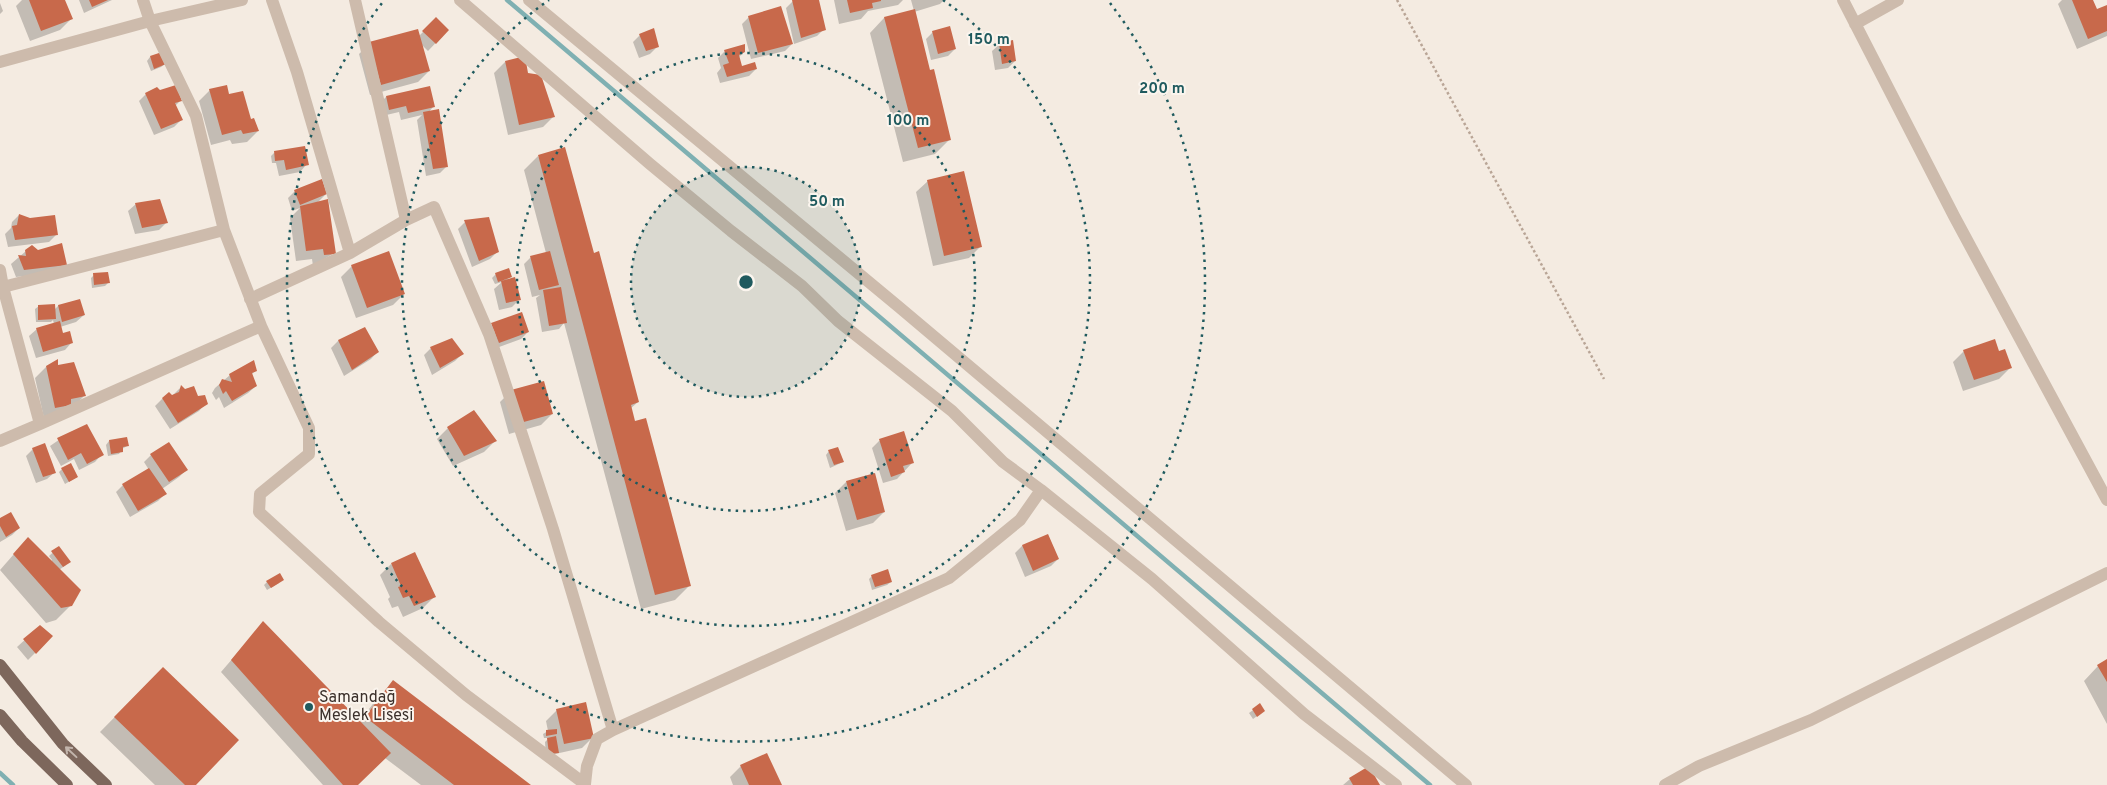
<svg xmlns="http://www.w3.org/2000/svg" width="2107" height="785" viewBox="0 0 2107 785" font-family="Overpass,sans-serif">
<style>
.shadow{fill:#0003}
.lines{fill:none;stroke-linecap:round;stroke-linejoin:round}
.stream{stroke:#7fb0b2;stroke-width:4.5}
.building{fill:#c8694b}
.path{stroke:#b9a596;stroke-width:2.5;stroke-dasharray:2.5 2.5;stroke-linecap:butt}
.minor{stroke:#cdbbac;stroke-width:12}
.major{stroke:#7d675c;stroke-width:12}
.oneway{stroke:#c2b5ac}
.ring{fill:none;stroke:#1f5a5e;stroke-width:2.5;stroke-dasharray:2.5 5}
.poi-dot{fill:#1f5a5e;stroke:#fbf5ee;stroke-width:2}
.labels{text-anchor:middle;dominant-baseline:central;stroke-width:4;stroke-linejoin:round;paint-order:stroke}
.poi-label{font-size:16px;fill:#3b302b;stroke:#fbf5ee;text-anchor:start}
.centre{fill:#1f5a5e;stroke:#fbf5ee;stroke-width:2.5}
.ring-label{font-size:15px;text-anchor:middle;font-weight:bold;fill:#1f5a5e;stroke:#fbf5ee;stroke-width:4;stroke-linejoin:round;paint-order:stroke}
</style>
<rect width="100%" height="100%" fill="#f4ebe1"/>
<path class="shadow" d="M 22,0 L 64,0 L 71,19 L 60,30 L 30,41 L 16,6 Z
M 79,0 L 112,0 L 84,13 Z
M 797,0 L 817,0 L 824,29 L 817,36 L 794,44 L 786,8 L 793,1 Z
M 834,0 L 903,0 L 898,5 L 868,11 L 861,19 L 839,24 Z
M 911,0 L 944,0 L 940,4 L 914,12 L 929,71 L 950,139 L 935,154 L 903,162 L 870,33 L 884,18 L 914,11 Z
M 2062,0 L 2091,0 L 2096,11 L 2107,6 L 2107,36 L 2077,49 L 2058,4 Z
M 0,3 L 3,11 L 0,14 Z
M 749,17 L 792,44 L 785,51 L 751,59 L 742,24 Z
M 436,19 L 448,30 L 428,51 L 422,45 L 429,71 L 418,82 L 370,95 L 359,54 L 370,43 L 419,36 Z
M 933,32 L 955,49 L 948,56 L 931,60 L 926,39 Z
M 640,35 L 658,46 L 650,54 L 639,58 L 633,42 Z
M 1000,44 L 1015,61 L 1008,68 L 995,70 L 992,51 Z
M 725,51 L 744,52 L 739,57 L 741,67 L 756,69 L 749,76 L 720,83 L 717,73 L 721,68 L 718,58 Z
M 161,54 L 165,64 L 161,67 L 151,71 L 147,61 L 150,57 Z
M 505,62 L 527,74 L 554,116 L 543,127 L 508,135 L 494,73 Z
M 210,90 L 228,96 L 258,131 L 247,142 L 232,144 L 230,140 L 211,145 L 199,101 Z
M 146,94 L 180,101 L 175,106 L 181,120 L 174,127 L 154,135 L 139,101 Z
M 386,97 L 433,107 L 428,113 L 447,166 L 440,173 L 426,176 L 417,120 L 422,115 L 401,120 L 399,112 L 382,116 L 379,104 Z
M 274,153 L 307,164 L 300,172 L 279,176 L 276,163 L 272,163 L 271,156 Z
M 538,156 L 593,254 L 638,402 L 630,409 L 690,585 L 675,600 L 641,609 L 564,323 L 559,329 L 542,332 L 536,298 L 540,295 L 532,297 L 524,264 L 531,257 L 546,253 L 524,170 Z
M 928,181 L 980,247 L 969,258 L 933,266 L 916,192 Z
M 295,191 L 326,194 L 317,203 L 334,253 L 313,266 L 312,259 L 296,261 L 290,218 L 300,208 L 292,211 L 288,198 Z
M 136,204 L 166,223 L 159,230 L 135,234 L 128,211 Z
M 19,215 L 56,235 L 49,242 L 8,247 L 5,234 L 11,228 L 12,222 Z
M 465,222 L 498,251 L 490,259 L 472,267 L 458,229 Z
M 26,251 L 38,251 L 66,264 L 58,272 L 16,277 L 11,264 Z
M 352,266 L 404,294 L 393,305 L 356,318 L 341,277 Z
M 496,274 L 511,276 L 506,281 L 520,299 L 512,307 L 499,310 L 494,289 L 502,282 L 495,284 L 492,278 Z
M 94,275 L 108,283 L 105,286 L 92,288 L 91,278 Z
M 79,300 L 84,315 L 76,322 L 60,327 L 62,335 L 72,342 L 65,350 L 36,358 L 29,336 L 37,329 L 54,324 L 53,320 L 51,322 L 36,322 L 35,309 L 39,306 L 54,310 L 58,306 Z
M 492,324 L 528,332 L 521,339 L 491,350 Z
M 364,328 L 378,351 L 371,359 L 344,376 L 331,348 L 338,341 Z
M 431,348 L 462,354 L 455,361 L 432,375 L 424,355 Z
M 1964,351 L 2010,368 L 1999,379 L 1963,391 L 1953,362 Z
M 46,367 L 84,396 L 73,407 L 44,418 L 35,378 Z
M 256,370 L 251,375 L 256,386 L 248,393 L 224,408 L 219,397 L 216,400 L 212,393 L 215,388 L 230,375 Z
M 181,387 L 206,403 L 199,411 L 170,429 L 155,406 L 162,399 L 172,396 Z
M 511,391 L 552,414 L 541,425 L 509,434 L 500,402 Z
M 474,412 L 495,441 L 484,452 L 453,466 L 437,439 L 448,428 Z
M 903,433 L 913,462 L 897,479 L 883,483 L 872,448 L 879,441 Z
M 66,435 L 102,454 L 95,462 L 79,470 L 74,459 L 61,466 L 50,446 Z
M 109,441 L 127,446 L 122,449 L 119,454 L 108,456 L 106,445 Z
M 33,449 L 55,472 L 47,479 L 36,483 L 26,456 Z
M 829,451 L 843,462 L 830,468 L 826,455 Z
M 151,455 L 186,470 L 179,477 L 162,489 L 165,494 L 158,501 L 130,517 L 116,492 L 123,485 L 149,470 L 144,462 Z
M 62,469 L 77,477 L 65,484 L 59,472 Z
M 846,482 L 884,512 L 873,523 L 846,531 L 835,493 Z
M 0,519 L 19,528 L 12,535 L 0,542 Z
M 1048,535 L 1058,559 L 1051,566 L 1025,577 L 1015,553 L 1022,546 Z
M 28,538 L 51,562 L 52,560 L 49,556 L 58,548 L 66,565 L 59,570 L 71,605 L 56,620 L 46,623 L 0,570 Z
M 391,564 L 434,597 L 423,608 L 403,617 L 398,606 L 392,608 L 388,599 L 390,597 L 380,575 Z
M 872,576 L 891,582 L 887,585 L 872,590 L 869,579 Z
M 267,582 L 279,583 L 267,590 L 264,585 Z
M 263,623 L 359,722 L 379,696 L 394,682 L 528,785 L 421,785 L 385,758 L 357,785 L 323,785 L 221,672 Z
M 40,626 L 52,636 L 28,660 L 17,647 Z
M 2107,661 L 2107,724 L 2084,681 L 2098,666 Z
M 163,668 L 194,785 L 155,785 L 100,732 Z
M 1260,705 L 1260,714 L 1253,719 L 1249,713 Z
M 557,710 L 593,737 L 582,748 L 546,756 L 545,742 L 549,738 L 544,738 L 543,734 L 548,731 L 546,721 Z
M 741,766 L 780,785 L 733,785 L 730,777 Z
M 1350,779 L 1378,785 L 1343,785 Z"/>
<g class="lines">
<path class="stream" d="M 507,0 L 1430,785
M 0,773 L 13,785"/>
</g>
<path class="building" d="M 29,0 L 65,0 L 73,19 L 41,31 Z
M 89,0 L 108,0 L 92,7 Z
M 792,0 L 819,0 L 826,30 L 801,38 Z
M 847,0 L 881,0 L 881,1 L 872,3 L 873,8 L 850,13 Z
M 2072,0 L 2093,0 L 2097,9 L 2107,5 L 2107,31 L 2088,39 Z
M 781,6 L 793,44 L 758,53 L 748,16 Z
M 915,9 L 930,70 L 934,69 L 951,140 L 918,148 L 884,17 Z
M 436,17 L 449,30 L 436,44 L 422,31 Z
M 950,26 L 956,49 L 938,54 L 932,31 Z
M 654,28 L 659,47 L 646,51 L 639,34 Z
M 418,29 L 430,71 L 381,85 L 369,42 Z
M 1013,40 L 1016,61 L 1002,64 L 999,43 Z
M 745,44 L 745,52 L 739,55 L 742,66 L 755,62 L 757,69 L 727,77 L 723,65 L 729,63 L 724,50 Z
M 162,52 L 166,64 L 154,69 L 150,56 Z
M 525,56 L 528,73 L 541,75 L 555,117 L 519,125 L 505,61 Z
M 176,85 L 182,101 L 175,103 L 183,120 L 161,129 L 145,93 L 157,87 L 160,90 Z
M 227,85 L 229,94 L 243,91 L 251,119 L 254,118 L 259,131 L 243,134 L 241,130 L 222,135 L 209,89 Z
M 430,86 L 435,107 L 408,113 L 406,106 L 389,110 L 386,96 Z
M 439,109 L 448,167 L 433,169 L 423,112 Z
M 305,146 L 309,165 L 286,170 L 284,160 L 275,161 L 274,151 Z
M 565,147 L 594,253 L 599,251 L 639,402 L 631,405 L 635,421 L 646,418 L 691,586 L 655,595 L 538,155 Z
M 964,171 L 982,247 L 944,256 L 927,180 Z
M 322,179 L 327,194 L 300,205 L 294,190 Z
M 160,199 L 168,223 L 142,228 L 135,203 Z
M 328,199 L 336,254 L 324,255 L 323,249 L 306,251 L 300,206 Z
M 19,214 L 30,218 L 55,215 L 58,235 L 15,240 L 12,226 L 17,225 Z
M 489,217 L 499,252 L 479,261 L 464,220 Z
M 62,243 L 67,265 L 24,270 L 18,255 L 26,256 L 25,250 L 32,245 L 38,250 Z
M 389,251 L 405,294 L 367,308 L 351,265 Z
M 550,251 L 559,285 L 539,290 L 530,256 Z
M 509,268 L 512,277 L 498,282 L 495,273 Z
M 108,272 L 110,283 L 94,285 L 93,273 Z
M 515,277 L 521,300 L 506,303 L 501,281 Z
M 561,287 L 567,323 L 549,326 L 543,290 Z
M 80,299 L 85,315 L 62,322 L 58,305 Z
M 55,304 L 56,319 L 38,320 L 38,305 Z
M 522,312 L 529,332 L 499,343 L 491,323 Z
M 60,321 L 63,333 L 70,331 L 73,343 L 43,352 L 36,328 Z
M 365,327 L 379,352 L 352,370 L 338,340 Z
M 452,338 L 464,354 L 440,368 L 430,347 Z
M 1995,339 L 1999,351 L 2005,349 L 2012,368 L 1974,380 L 1963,350 Z
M 58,359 L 58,365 L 74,362 L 86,396 L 71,399 L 71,405 L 55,408 L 46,366 Z
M 254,360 L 257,371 L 252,373 L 257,386 L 232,401 L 226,391 L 223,394 L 219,385 L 222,379 L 232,382 L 229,374 Z
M 544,381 L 553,414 L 520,423 L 511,390 Z
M 181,385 L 185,389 L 194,386 L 198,396 L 205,395 L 208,404 L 178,423 L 162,398 L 169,392 L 172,395 L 179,392 Z
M 474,410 L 497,441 L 464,456 L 447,427 Z
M 87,424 L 104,455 L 87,464 L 81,453 L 68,460 L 57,438 Z
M 904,431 L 914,463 L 903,466 L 905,472 L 891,477 L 879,439 Z
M 127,437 L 129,446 L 123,447 L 123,452 L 111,454 L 109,440 Z
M 169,442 L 188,470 L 169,482 L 150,454 Z
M 45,443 L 56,473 L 43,477 L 32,448 Z
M 838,447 L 844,462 L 834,465 L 828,450 Z
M 71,463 L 78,477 L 69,482 L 61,468 Z
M 149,468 L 167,494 L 138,511 L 122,484 Z
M 875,473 L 885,512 L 857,520 L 846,481 Z
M 11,512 L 20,528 L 6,537 L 0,526 L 0,518 Z
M 1048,534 L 1059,559 L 1033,571 L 1022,545 Z
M 28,537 L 81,590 L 72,606 L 61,608 L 13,554 Z
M 59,546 L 71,562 L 63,567 L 51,551 Z
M 415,552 L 436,597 L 414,606 L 409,596 L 403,598 L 398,587 L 401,586 L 391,563 Z
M 888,569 L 892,582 L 875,587 L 871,575 Z
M 280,573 L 284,580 L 271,588 L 266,581 Z
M 263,621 L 391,753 L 358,785 L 343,785 L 231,660 Z
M 40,625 L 53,636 L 36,654 L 23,639 Z
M 2107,659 L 2107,682 L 2097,665 Z
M 163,667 L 239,740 L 196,785 L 185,785 L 114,717 Z
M 393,680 L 531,785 L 454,785 L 365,717 Z
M 586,702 L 594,738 L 564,744 L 556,709 Z
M 1260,703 L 1265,711 L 1257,717 L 1252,709 Z
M 557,729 L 557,734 L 546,736 L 546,730 Z
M 556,736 L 559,753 L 549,754 L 547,738 Z
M 767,753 L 782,785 L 749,785 L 740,765 Z
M 1369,766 L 1380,785 L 1353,785 L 1349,778 Z"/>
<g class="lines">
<path class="path" d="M 1397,0 L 1604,379"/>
<path class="minor" d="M 272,0 L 297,72 L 350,253
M 460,0 L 650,164 L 731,231 L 802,286 L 838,321 L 952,411 L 1003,462 L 1041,490 L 1152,579 L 1304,714 L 1396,785
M 529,0 L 899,307 L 1466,785
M 1843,0 L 1954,216 L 2107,500
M 1855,24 L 1898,0
M 0,62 L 150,21 L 242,0
M 0,270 L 3,287 L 40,424 L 0,441
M 3,287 L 224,230 L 196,116 L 150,21 L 143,0
M 250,299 L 350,253 L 406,220 L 355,0
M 261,326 L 309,428 L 309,454 L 260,494 L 259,512 L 379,622 L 466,695 L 585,784 L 587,766 L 597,739 L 613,730 L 553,529 L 489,334 L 434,207 L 406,220
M 40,424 L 261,326 L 224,230
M 613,730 L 949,578 L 1020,520 L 1041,490
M 1665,785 L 1699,766 L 1811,720 L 2107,573"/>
<path class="major" d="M 0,665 L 63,744 L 106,785
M 0,715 L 22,741 L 67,785"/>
</g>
<defs><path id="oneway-shaft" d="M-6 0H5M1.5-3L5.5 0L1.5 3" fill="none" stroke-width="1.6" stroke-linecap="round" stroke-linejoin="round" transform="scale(1.25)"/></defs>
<use class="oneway" href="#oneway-shaft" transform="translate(71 752) rotate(-137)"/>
<circle cx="746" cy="282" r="115" fill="#1f5a5e" fill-opacity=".12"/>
<g class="ring">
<circle cx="746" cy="282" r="115"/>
<circle cx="746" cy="282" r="229"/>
<path d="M943 0A344 344 0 1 1 549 0"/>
<path d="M1110 3A459 459 0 1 1 382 3"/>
</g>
<circle class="poi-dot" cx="309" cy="707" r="5"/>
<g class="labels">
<g class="poi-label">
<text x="319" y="698">Samandağ<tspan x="319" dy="18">Meslek Lisesi</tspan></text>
</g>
</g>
<circle cx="746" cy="282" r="8" class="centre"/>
<g class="ring-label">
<text x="989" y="44">150 m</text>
<text x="1162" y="93">200 m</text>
<text x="908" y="125">100 m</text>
<text x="827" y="206">50 m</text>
</g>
</svg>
